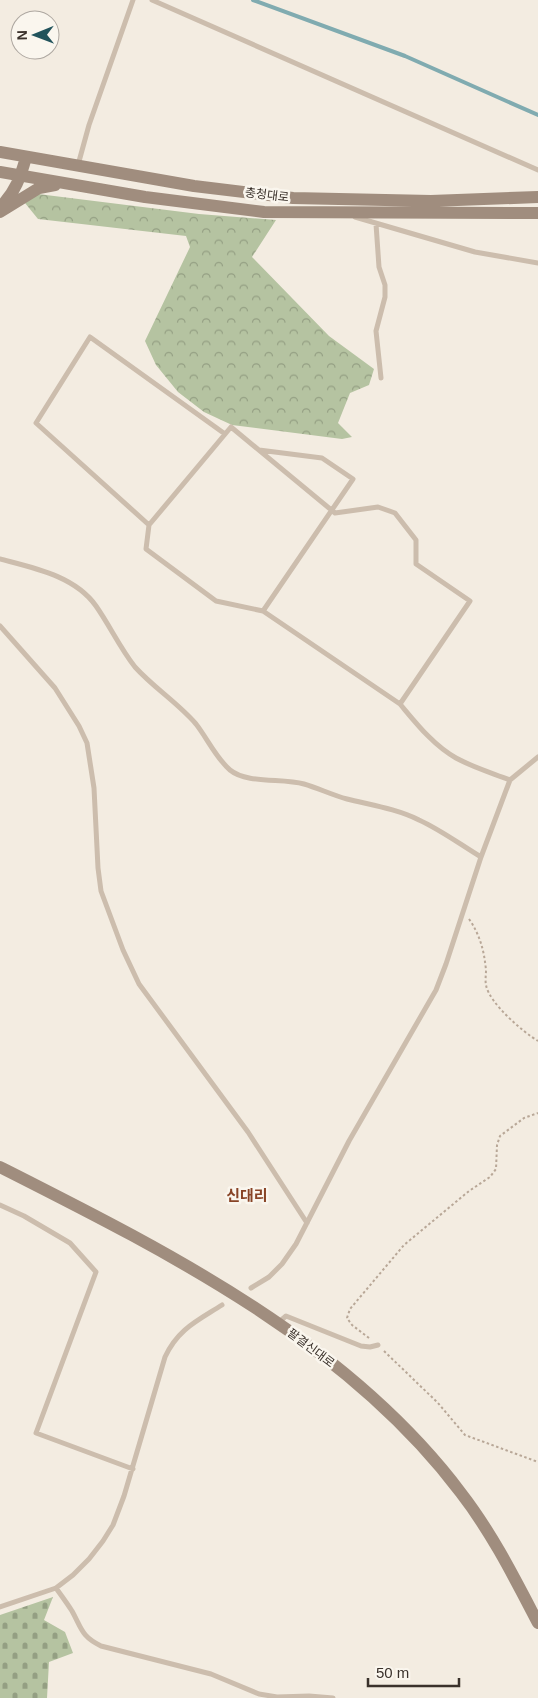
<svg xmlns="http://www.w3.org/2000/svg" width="538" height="1698" viewBox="0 0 538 1698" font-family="Arial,'Noto Sans KR',sans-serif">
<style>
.forest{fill:url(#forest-crowns)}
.cemetery{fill:url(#cemetery-stones)}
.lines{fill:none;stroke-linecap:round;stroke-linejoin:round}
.stream{stroke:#80abb0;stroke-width:4}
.path{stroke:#b8a797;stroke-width:2;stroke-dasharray:2.5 2.5;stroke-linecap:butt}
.lane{stroke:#ccbdad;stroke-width:5}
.secondary{stroke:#a08d7e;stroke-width:12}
.labels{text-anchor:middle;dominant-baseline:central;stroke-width:5;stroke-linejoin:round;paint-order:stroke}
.street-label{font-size:12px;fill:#3a312b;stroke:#faf6ee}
.quarter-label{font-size:15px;font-weight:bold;fill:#884426;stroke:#faf6ee}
</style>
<defs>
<pattern id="forest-crowns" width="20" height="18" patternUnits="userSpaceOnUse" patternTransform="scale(1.25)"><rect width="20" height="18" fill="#b5c3a1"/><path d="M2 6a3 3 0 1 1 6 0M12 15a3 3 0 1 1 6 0" fill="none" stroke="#949f83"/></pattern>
<pattern id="cemetery-stones" width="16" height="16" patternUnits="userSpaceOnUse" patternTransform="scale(1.25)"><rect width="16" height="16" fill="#b5c3a1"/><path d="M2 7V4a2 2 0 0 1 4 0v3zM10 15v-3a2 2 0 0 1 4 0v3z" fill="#949f83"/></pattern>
</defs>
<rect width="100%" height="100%" fill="#f3ece1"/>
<path class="forest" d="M 38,194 L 199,214 L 276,220 L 252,257 L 329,336 L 374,369 L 369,385 L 350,393 L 338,423 L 352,437 L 342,439 L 232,425 L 204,412 L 178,392 L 156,365 L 145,341 L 190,247 L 186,236 L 38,219 L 25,203 Z"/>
<path class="cemetery" d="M 53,1597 L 44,1620 L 65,1632 L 73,1653 L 49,1662 L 47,1698 L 0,1698 L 0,1615 Z"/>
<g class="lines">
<path class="stream" d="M 253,0 L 405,56 L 538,115"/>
<path class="path" d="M 469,919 C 480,935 484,950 486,970 C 486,975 485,980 486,985 C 489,1003 523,1032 538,1041
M 369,1338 L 352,1325 L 347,1318 L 350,1309 L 404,1245 L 469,1191 L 490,1177 L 496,1169 L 497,1145 L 500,1136 L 524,1118 L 538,1113
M 384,1351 L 438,1403 L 465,1435 L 538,1462"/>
<path class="lane" d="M 152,0 L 538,170
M 78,165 L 89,125 L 133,0
M 355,217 L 475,252 L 538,263
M 376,224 L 379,267 L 385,285 L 385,297 L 376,331 L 381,378
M 259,450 L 322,458 L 353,479 L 263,611
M 149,525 L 36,423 L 90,337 L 225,434
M 0,559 C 34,568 75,576 96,606 C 110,626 120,648 135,667 C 154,688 178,703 196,724 C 207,738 216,758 230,770 C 247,784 282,778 304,784 C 318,788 332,795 347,799 C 371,805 397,809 419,820 C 441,830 461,845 481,857
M 0,626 L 55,688 L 79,726 L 87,743 L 94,788 L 98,868 L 101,891 L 123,950 L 139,984 L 248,1132 L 307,1223
M 400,704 L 263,611 L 216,601 L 146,549 L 149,525 L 231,427 L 335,513 L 378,507 L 395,513 L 416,540 L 416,564 L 470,601 L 400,704 C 416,723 433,745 456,758 C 472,767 492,773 510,780
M 0,1205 L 24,1216 L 70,1243 L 96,1272 L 36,1433 L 133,1469
M 251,1288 L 269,1277 L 282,1264 L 296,1244 L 349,1141 L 436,990 L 446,964 L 481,857 L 510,780 L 538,757
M 279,1322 L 286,1316 L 361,1346 L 370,1347 L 378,1345
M 56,1588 C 61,1595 67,1603 72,1611 C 82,1629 81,1636 101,1646 L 211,1674 L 259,1694 L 277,1697 L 309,1696 L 333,1698
M 0,1607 L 56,1588 L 73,1575 L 89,1559 L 103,1541 L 113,1525 L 124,1496 L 165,1357 C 178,1329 197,1321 222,1305"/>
<path class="secondary" d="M 0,152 L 194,186 L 293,198 L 431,201 L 538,197
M 0,172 L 145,197 L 264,212 L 538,213
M 0,207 C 15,193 21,176 26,157
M 0,212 L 39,188 L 55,185
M 0,1167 C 166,1251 347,1341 461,1493 C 492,1533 515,1579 538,1623"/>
</g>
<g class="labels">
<g class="street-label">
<text transform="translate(267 195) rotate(7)">충청대로</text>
<text transform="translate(311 1348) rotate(37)">팔결신대로</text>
</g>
<g class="quarter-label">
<text x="247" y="1195">신대리</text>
</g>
</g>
<g transform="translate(35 35) rotate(269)"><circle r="24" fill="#faf6ee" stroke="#ada7a0"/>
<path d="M0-4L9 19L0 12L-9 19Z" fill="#21535b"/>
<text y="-8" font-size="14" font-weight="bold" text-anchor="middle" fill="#3a312b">N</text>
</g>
<path d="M368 1678v8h91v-8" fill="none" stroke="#3a312b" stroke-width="2.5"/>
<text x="376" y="1678" font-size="15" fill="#3a312b" stroke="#faf6ee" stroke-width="4" paint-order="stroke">50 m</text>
</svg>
